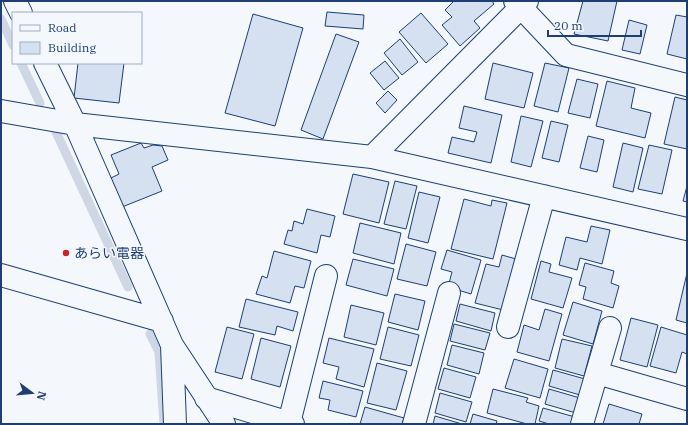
<svg xmlns="http://www.w3.org/2000/svg" width="688" height="425" viewBox="0 0 688 425" font-family="'IBM Plex Serif','Noto Sans JP',serif">
<style>
.lines{fill:none;stroke-linecap:round;stroke-linejoin:round}
.stream{stroke:#cfd7e4;stroke-width:9}
.building{fill:#d5e0f0;stroke:#1d3f73}
.minor-casing{stroke:#1d3f73;stroke-width:24}
.minor{stroke:#f4f7fb;stroke-width:22}
.poi-dot{fill:#c62828;stroke:#f4f7fb;stroke-width:1.5}
.labels{text-anchor:middle;dominant-baseline:central;stroke-width:3;stroke-linejoin:round;paint-order:stroke}
.poi-label{font-size:14px;fill:#1d3f73;stroke:#f4f7fb;text-anchor:start}
</style>
<rect width="100%" height="100%" fill="#f4f7fb"/>
<g class="lines">
<path class="stream" d="M 1,19 L 13,45
M 21,63 L 40,103
M 56,132 L 128,287
M 150,334 L 159,352 L 164,424"/>
</g>
<path class="building" d="M 454,1 L 492,1 L 494,4 L 474,21 L 480,28 L 460,46 L 442,25 L 452,17 L 445,10 Z
M 583,1 L 617,1 L 608,41 L 574,34 Z
M 327,12 L 364,15 L 363,29 L 325,26 Z
M 421,13 L 448,44 L 426,63 L 399,32 Z
M 253,14 L 303,28 L 275,126 L 225,113 Z
M 676,15 L 687,17 L 687,59 L 667,54 Z
M 629,20 L 647,25 L 640,54 L 622,50 Z
M 336,34 L 359,42 L 323,139 L 301,130 Z
M 400,39 L 418,62 L 402,75 L 384,53 Z
M 385,61 L 399,78 L 384,90 L 370,73 Z
M 78,63 L 124,63 L 119,103 L 74,98 Z
M 493,63 L 533,73 L 524,108 L 485,99 Z
M 545,63 L 569,68 L 558,112 L 534,106 Z
M 577,79 L 598,84 L 590,118 L 568,113 Z
M 607,81 L 635,88 L 631,108 L 651,113 L 645,138 L 596,126 Z
M 388,91 L 397,100 L 385,113 L 376,103 Z
M 675,97 L 687,100 L 687,149 L 664,144 Z
M 464,106 L 502,115 L 491,163 L 448,153 L 452,137 L 474,142 L 477,132 L 459,128 Z
M 521,116 L 543,121 L 531,167 L 511,162 Z
M 551,121 L 568,125 L 559,162 L 542,158 Z
M 588,136 L 604,140 L 597,172 L 580,168 Z
M 141,143 L 144,148 L 153,145 L 162,146 L 168,160 L 152,167 L 162,191 L 122,207 L 111,178 L 119,174 L 111,155 Z
M 623,143 L 643,148 L 633,192 L 613,187 Z
M 649,145 L 672,150 L 662,194 L 638,189 Z
M 353,174 L 389,182 L 379,223 L 343,214 Z
M 395,181 L 417,186 L 406,229 L 384,224 Z
M 687,186 L 687,202 L 683,201 Z
M 419,192 L 440,197 L 428,243 L 408,238 Z
M 464,199 L 491,206 L 492,200 L 507,203 L 493,259 L 451,249 Z
M 307,209 L 335,216 L 330,237 L 321,235 L 317,253 L 284,244 L 288,230 L 292,231 L 294,221 L 303,224 Z
M 360,223 L 401,233 L 394,264 L 353,253 Z
M 591,226 L 610,230 L 602,264 L 580,258 L 577,270 L 559,265 L 566,237 L 587,242 Z
M 406,244 L 436,252 L 427,286 L 397,279 Z
M 447,250 L 481,260 L 471,294 L 448,287 L 452,272 L 441,269 Z
M 274,251 L 311,261 L 304,288 L 295,286 L 290,303 L 256,294 L 262,276 L 267,278 Z
M 502,255 L 516,259 L 503,310 L 475,303 L 486,264 L 499,267 Z
M 353,259 L 394,269 L 387,296 L 346,285 Z
M 541,261 L 551,264 L 549,272 L 572,278 L 563,308 L 531,299 Z
M 585,263 L 614,271 L 611,283 L 619,286 L 613,308 L 583,299 L 586,287 L 579,285 Z
M 687,273 L 687,323 L 676,320 Z
M 395,294 L 425,301 L 418,330 L 388,322 Z
M 246,299 L 298,312 L 293,331 L 277,326 L 275,335 L 239,327 Z
M 573,302 L 602,311 L 593,344 L 563,335 Z
M 460,304 L 495,313 L 491,331 L 456,321 Z
M 351,305 L 384,313 L 376,345 L 344,337 Z
M 545,309 L 562,314 L 549,361 L 517,352 L 524,325 L 539,330 Z
M 631,318 L 658,325 L 647,367 L 620,360 Z
M 454,324 L 490,333 L 485,350 L 450,341 Z
M 227,327 L 254,334 L 242,379 L 215,372 Z
M 388,327 L 419,335 L 411,366 L 380,359 Z
M 661,327 L 687,335 L 687,354 L 682,352 L 676,373 L 650,366 Z
M 261,338 L 291,346 L 280,387 L 251,379 Z
M 329,338 L 374,349 L 364,387 L 336,379 L 339,367 L 323,363 Z
M 562,339 L 592,346 L 584,376 L 555,368 Z
M 452,345 L 484,353 L 479,374 L 447,365 Z
M 514,359 L 548,369 L 540,398 L 505,388 Z
M 377,363 L 407,371 L 396,410 L 367,403 Z
M 444,368 L 476,377 L 470,398 L 438,389 Z
M 553,370 L 585,379 L 580,395 L 549,386 Z
M 323,381 L 363,391 L 356,417 L 328,410 L 330,400 L 319,398 Z
M 493,389 L 528,398 L 526,402 L 539,406 L 535,424 L 527,424 L 487,413 Z
M 549,389 L 580,398 L 576,413 L 545,404 Z
M 440,393 L 472,402 L 466,422 L 435,413 Z
M 609,404 L 642,414 L 639,424 L 603,424 Z
M 365,407 L 404,418 L 402,424 L 360,424 Z
M 543,408 L 575,417 L 572,424 L 549,424 L 539,421 Z
M 473,414 L 497,421 L 496,424 L 470,424 Z
M 435,416 L 462,424 L 433,424 Z"/>
<g class="lines">
<g class="minor-casing">
<path id="minor" d="M 15,1 L 21,13
M 515,1 L 566,55 L 687,85
M 45,63 L 75,124 L 172,345 L 224,424
M 1,111 L 75,124 L 372,157 L 687,229
M 372,157 L 527,1
M 1,275 L 162,321
M 508,327 L 544,196
M 172,345 L 175,424
M 597,373 L 687,399
M 206,398 L 293,424
M 289,423 L 326,276
M 414,424 L 449,293
M 582,424 L 610,328"/>
</g>
<use href="#minor" class="minor"/>
</g>
<circle class="poi-dot" cx="66" cy="253" r="4"/>
<g class="labels">
<g class="poi-label">
<text x="74" y="253">あらい電器</text>
</g>
</g>
<rect width="688" height="425" fill="none" stroke="#1d3f73" stroke-width="4"/>
<rect x="12" y="12" width="130" height="52" fill="#f4f7fb" stroke="#9eadc5"/>
<rect x="20" y="25" width="20" height="6" fill="#f4f7fb" stroke="#9eadc5"/>
<text x="48" y="32" font-size="12" fill="#1d3f73">Road</text>
<rect x="20" y="42" width="20" height="12" fill="#d5e0f0" stroke="#9eadc5"/>
<text x="48" y="52" font-size="12" fill="#1d3f73">Building</text>
<g transform="translate(32 393) rotate(106)" stroke="#f4f7fb" stroke-width="3" paint-order="stroke">
<path d="M0-3L7 15L0 10L-7 15Z" fill="#1d3f73"/>
<text y="-6" font-size="11" font-weight="bold" text-anchor="middle" fill="#1d3f73">N</text>
</g>
<path d="M548 30v6h93v-6" fill="none" stroke="#1d3f73" stroke-width="2"/>
<text x="554" y="30" font-size="12" fill="#1d3f73" stroke="#f4f7fb" stroke-width="3" paint-order="stroke">20 m</text>
</svg>
